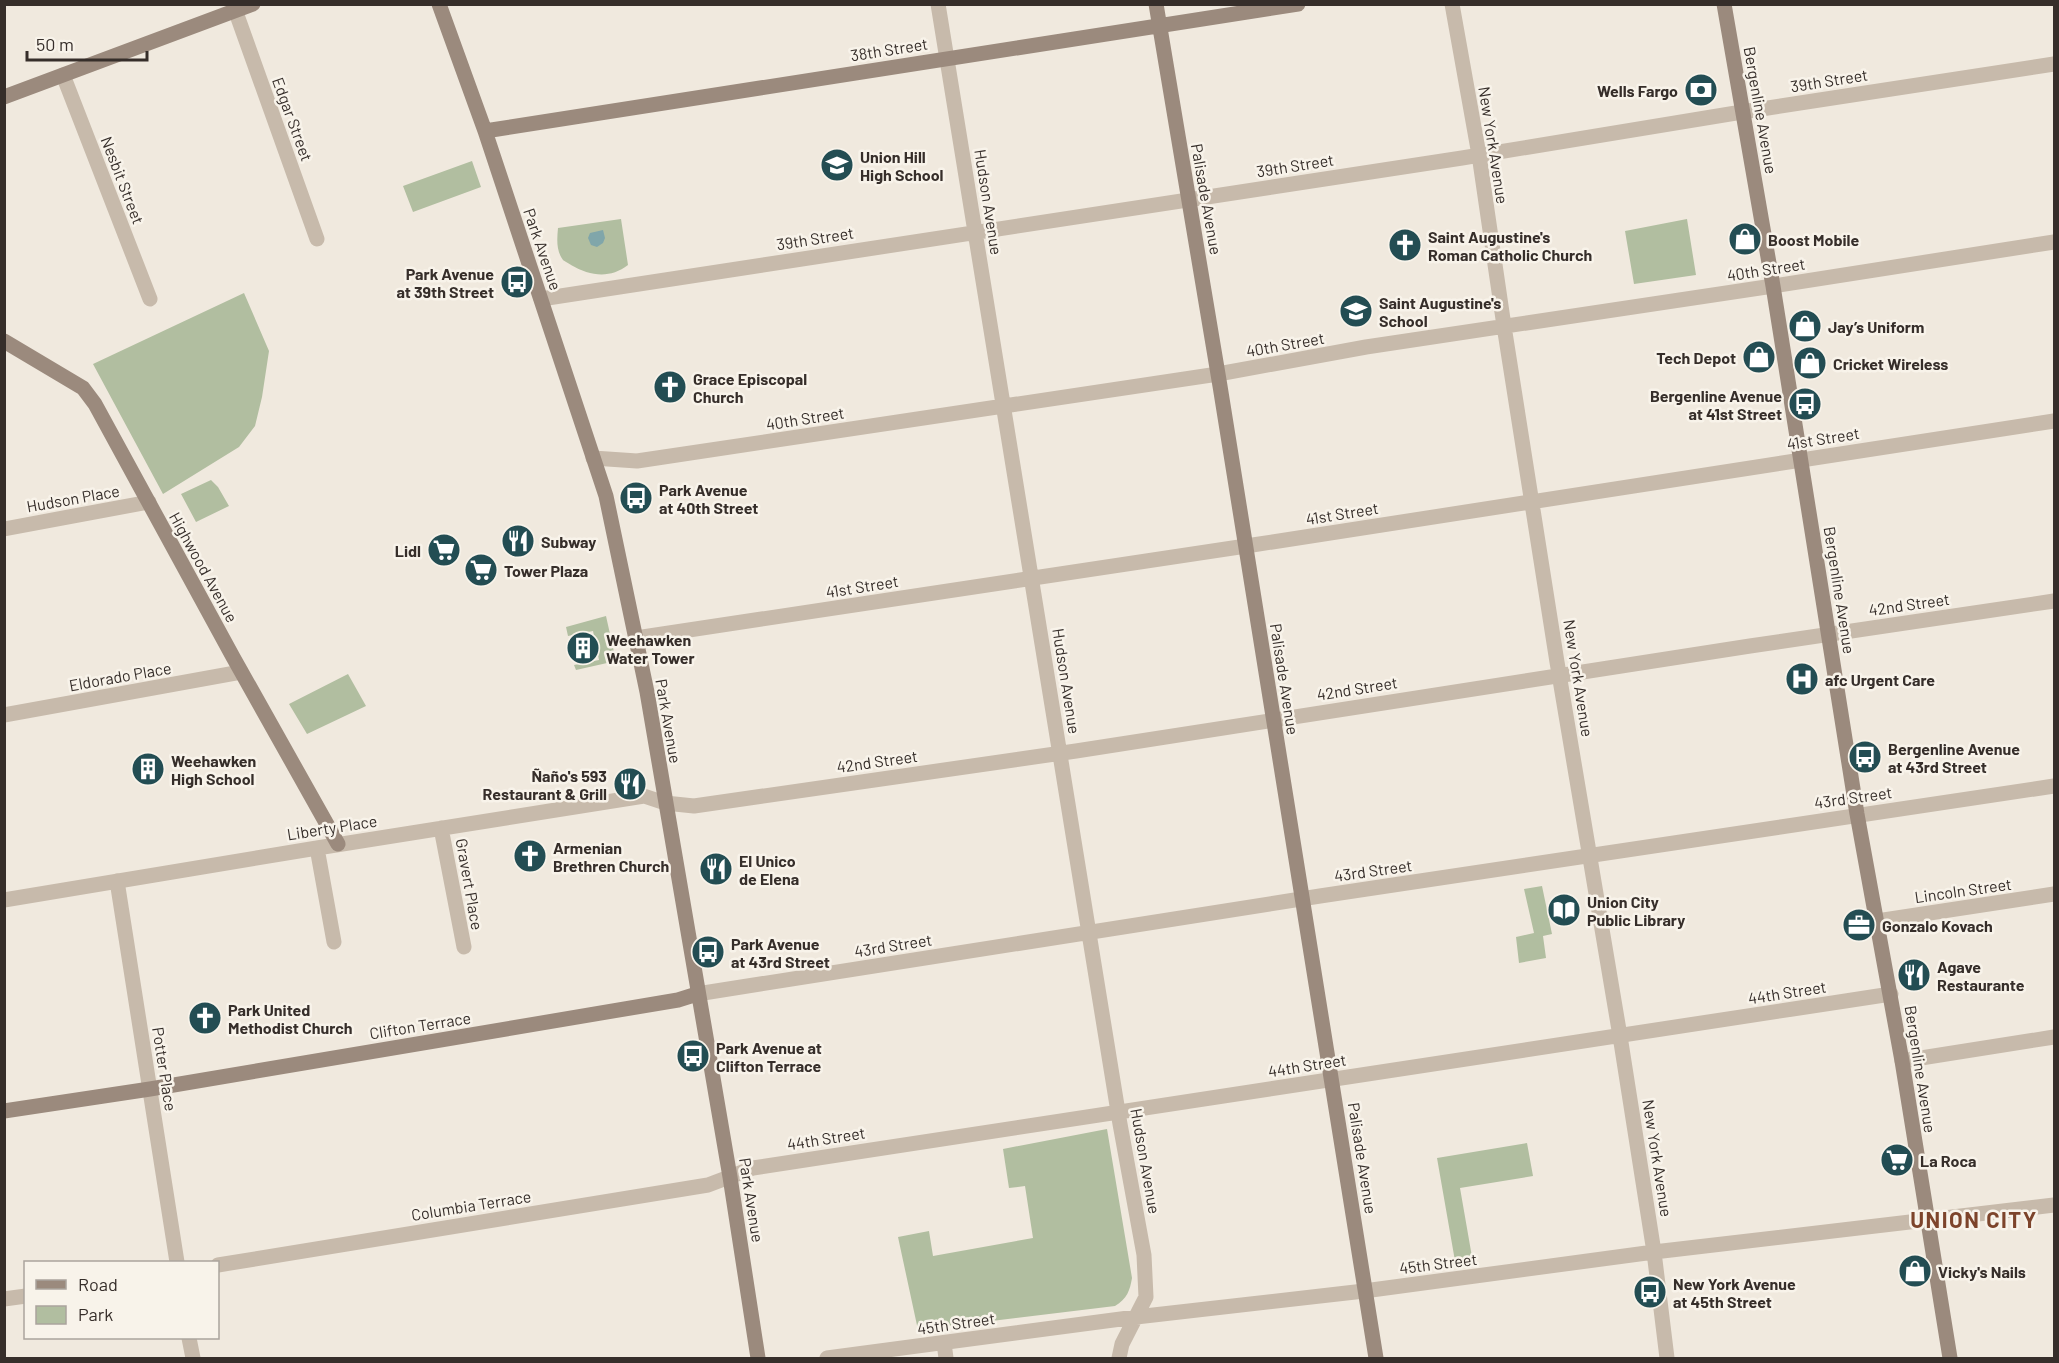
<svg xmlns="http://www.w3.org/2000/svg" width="2059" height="1363" viewBox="0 0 2059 1363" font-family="Barlow,sans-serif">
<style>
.green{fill:#b1bea0}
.water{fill:#80a6aa}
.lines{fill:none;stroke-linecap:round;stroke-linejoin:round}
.street{stroke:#c7baab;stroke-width:15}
.secondary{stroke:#9b8a7d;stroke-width:15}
.labels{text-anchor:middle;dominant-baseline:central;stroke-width:5;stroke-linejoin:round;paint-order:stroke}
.street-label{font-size:16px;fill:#362e2a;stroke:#f8f3ea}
.poi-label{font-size:16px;font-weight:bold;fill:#362e2a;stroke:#f8f3ea;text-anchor:start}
.district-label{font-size:22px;font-weight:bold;letter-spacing:1.5px;fill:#7d442b;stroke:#f8f3ea}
</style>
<rect width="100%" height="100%" fill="#f0e9de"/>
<path class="green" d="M 472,161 L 481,187 L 413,212 L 403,186 Z
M 621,219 L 628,265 C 610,279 590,276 571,265 C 570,264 564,261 563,260 C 556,251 557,239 558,228 Z
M 1687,219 L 1696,275 L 1634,284 L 1625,231 Z
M 244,293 L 269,351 L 262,397 L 255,426 L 239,447 L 163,494 L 93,364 Z
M 211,480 L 218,487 L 229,506 L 196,522 L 181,494 Z
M 606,616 L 616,661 L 576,670 L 574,665 L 599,660 L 593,631 L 568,636 L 566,627 Z
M 348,674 L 366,706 L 307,734 L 289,704 Z
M 1542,886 L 1552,934 L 1543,936 L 1546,958 L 1519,963 L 1516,937 L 1534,933 L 1524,889 Z
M 1107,1129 L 1132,1278 C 1130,1290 1127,1299 1115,1306 L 918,1330 L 898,1237 L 929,1231 L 933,1256 L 1033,1238 L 1025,1186 L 1009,1188 L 1003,1149 Z
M 1527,1143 L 1533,1176 L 1460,1188 L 1472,1257 L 1455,1261 L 1437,1158 Z"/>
<path class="water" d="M 603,230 L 605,238 L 603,243 L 597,247 L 591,245 L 588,238 L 590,233 Z"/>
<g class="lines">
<path class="street" d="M 233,4 L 317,239
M 938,4 L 1120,1124 L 1144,1255 L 1146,1297 L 1122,1344 L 1119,1358
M 1452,4 L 1479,155 L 1504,326 L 1557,662 L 1620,1036 L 1654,1252 L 1667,1358
M 63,75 L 150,299
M 541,299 L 1462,158 L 1742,112 L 2054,64
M 593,458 L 637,461 L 1218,374 L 1366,347 L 1773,286 L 2054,242
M 4,529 L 149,502
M 636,638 L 1246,546 L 2054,421
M 4,715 L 241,672
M 441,828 L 464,947
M 317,848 L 334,942
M 117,881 L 177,1262
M 4,900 L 317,848 L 644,796 L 665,803 L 694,806 L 1076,751 L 1750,646 L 2054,601
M 1877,921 L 2054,894
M 697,994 L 1320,896 L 2054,786
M 1902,1061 L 2054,1037
M 218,1265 L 708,1185 L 753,1168 L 1891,994
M 4,1299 L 26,1296
M 189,1338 L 193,1358
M 944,1343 L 946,1358
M 827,1358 L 1136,1317 L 1364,1291 L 1654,1252 L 2054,1205"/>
<path class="secondary" d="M 439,4 L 485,131 L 606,496 L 647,692 L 730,1177 L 758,1358
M 1156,4 L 1220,386 L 1376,1358
M 1724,4 L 1773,286 L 1857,814 L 1902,1061 L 1950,1358
M 4,97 L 253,4
M 485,131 L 1298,4
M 4,341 L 83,388 L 95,404 L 233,657 L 338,844
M 4,1111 L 150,1089 L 678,1000 L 697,994"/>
</g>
<defs>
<g id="bank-disc" transform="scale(1.725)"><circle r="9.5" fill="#234d53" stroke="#f8f3ea"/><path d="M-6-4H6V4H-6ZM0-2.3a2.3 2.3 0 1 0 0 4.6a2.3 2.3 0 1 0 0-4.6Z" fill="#fff"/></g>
<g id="school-disc" transform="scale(1.725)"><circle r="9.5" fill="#234d53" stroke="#f8f3ea"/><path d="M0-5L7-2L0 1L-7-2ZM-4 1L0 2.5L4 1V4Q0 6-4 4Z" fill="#fff"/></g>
<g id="shop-disc" transform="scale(1.725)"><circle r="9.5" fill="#234d53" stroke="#f8f3ea"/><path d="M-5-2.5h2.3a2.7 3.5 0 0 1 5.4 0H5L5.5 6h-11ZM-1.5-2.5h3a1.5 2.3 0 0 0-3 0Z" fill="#fff"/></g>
<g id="church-disc" transform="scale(1.725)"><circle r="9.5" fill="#234d53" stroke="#f8f3ea"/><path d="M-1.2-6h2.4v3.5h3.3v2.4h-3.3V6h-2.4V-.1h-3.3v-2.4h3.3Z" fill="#fff"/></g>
<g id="bus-disc" transform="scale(1.725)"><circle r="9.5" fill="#234d53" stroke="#f8f3ea"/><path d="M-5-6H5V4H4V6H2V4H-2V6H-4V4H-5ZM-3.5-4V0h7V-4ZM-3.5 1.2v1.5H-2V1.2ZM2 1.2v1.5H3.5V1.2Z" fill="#fff"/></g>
<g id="restaurant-disc" transform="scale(1.725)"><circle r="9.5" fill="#234d53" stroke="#f8f3ea"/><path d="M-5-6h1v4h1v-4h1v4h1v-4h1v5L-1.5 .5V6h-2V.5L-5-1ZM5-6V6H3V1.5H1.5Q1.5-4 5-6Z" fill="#fff"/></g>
<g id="supermarket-disc" transform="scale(1.725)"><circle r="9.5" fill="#234d53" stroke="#f8f3ea"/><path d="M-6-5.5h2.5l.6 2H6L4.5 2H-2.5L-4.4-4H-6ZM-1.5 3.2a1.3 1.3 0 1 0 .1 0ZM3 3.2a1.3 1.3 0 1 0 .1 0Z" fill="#fff"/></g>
<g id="building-disc" transform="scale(1.725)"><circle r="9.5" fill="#234d53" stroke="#f8f3ea"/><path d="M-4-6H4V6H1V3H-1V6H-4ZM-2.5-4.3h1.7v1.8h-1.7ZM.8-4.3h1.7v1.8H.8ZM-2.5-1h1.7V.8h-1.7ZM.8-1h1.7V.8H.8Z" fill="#fff"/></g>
<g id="hospital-disc" transform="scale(1.725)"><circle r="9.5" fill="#234d53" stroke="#f8f3ea"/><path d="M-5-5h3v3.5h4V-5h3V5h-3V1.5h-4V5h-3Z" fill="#fff"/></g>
<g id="library-disc" transform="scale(1.725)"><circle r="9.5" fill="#234d53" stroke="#f8f3ea"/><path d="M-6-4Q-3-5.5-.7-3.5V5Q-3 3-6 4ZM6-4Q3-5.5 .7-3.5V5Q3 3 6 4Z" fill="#fff"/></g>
<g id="office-disc" transform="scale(1.725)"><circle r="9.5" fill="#234d53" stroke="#f8f3ea"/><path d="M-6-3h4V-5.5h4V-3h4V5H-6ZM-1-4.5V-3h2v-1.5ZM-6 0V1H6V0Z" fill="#fff"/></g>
</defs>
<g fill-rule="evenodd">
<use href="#bank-disc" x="1701" y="90"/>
<use href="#school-disc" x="837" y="165"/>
<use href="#shop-disc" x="1745" y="239"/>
<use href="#church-disc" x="1405" y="245"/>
<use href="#bus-disc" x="517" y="282"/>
<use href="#school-disc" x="1356" y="311"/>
<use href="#shop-disc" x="1805" y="326"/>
<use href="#shop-disc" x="1759" y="357"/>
<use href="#shop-disc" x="1810" y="363"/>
<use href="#church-disc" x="670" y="387"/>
<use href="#bus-disc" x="1805" y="404"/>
<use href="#bus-disc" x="636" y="498"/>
<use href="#restaurant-disc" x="518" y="541"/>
<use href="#supermarket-disc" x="444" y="550"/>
<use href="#supermarket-disc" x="481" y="570"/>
<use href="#building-disc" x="583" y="648"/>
<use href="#hospital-disc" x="1802" y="679"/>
<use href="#bus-disc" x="1865" y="757"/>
<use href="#building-disc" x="148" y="769"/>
<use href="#restaurant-disc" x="630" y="784"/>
<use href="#church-disc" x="530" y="856"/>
<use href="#restaurant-disc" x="716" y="869"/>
<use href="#library-disc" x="1564" y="910"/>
<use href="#office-disc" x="1859" y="925"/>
<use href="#bus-disc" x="708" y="952"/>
<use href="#restaurant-disc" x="1914" y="975"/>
<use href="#church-disc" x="205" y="1018"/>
<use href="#bus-disc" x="693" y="1056"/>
<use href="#supermarket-disc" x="1897" y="1160"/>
<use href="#shop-disc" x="1915" y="1271"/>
<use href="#bus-disc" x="1650" y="1292"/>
</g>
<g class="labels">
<g class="street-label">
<text transform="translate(889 49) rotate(-9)">38th Street</text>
<text transform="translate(1829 80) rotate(-9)">39th Street</text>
<text transform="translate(1761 110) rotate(80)">Bergenline Avenue</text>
<text transform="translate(293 119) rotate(70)">Edgar Street</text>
<text transform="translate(1494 145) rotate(81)">New York Avenue</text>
<text transform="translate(1295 165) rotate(-9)">39th Street</text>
<text transform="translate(123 180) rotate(69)">Nesbit Street</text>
<text transform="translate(1207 199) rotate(80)">Palisade Avenue</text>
<text transform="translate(989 202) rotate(81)">Hudson Avenue</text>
<text transform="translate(815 238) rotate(-9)">39th Street</text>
<text transform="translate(543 249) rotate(71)">Park Avenue</text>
<text transform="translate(1766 269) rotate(-9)">40th Street</text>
<text transform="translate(1285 344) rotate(-10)">40th Street</text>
<text transform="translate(805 418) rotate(-9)">40th Street</text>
<text transform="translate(1823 438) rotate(-9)">41st Street</text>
<text transform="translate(73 498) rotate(-10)">Hudson Place</text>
<text transform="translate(1342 513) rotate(-9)">41st Street</text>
<text transform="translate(204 567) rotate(61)">Highwood Avenue</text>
<text transform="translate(862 586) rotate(-9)">41st Street</text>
<text transform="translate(1840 590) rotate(81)">Bergenline Avenue</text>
<text transform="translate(1909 604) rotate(-8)">42nd Street</text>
<text transform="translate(120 676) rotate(-10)">Eldorado Place</text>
<text transform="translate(1579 678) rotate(81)">New York Avenue</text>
<text transform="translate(1285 679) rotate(81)">Palisade Avenue</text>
<text transform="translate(1067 681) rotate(81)">Hudson Avenue</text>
<text transform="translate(1357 688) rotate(-9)">42nd Street</text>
<text transform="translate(669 721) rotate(80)">Park Avenue</text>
<text transform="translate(877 761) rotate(-8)">42nd Street</text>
<text transform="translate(1853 797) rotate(-8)">43rd Street</text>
<text transform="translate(332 827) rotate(-9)">Liberty Place</text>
<text transform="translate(1373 870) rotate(-8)">43rd Street</text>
<text transform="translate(470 884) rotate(80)">Gravert Place</text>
<text transform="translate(1963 890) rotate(-8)">Lincoln Street</text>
<text transform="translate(893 945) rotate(-9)">43rd Street</text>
<text transform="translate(1787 992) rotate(-9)">44th Street</text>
<text transform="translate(420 1025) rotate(-9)">Clifton Terrace</text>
<text transform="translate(1307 1065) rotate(-9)">44th Street</text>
<text transform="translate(165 1069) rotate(81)">Potter Place</text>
<text transform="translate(1921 1069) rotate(81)">Bergenline Avenue</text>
<text transform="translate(826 1138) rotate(-9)">44th Street</text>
<text transform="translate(1363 1158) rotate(81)">Palisade Avenue</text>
<text transform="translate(1658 1158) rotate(81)">New York Avenue</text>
<text transform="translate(1146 1161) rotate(80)">Hudson Avenue</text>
<text transform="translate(752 1200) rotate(81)">Park Avenue</text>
<text transform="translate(471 1205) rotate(-9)">Columbia Terrace</text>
<text transform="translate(1438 1263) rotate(-7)">45th Street</text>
<text transform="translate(956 1323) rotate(-8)">45th Street</text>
</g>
<g class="poi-label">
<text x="1678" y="90" text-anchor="end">Wells Fargo</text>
<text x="860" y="156">Union Hill<tspan x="860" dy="18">High School</tspan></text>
<text x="1428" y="236">Saint Augustine's<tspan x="1428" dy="18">Roman Catholic Church</tspan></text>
<text x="1768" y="239">Boost Mobile</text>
<text x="494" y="273" text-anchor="end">Park Avenue<tspan x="494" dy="18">at 39th Street</tspan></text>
<text x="1379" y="302">Saint Augustine's<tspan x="1379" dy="18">School</tspan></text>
<text x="1828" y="326">Jay’s Uniform</text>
<text x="1736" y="357" text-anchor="end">Tech Depot</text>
<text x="1833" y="363">Cricket Wireless</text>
<text x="693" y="378">Grace Episcopal<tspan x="693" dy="18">Church</tspan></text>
<text x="1782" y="395" text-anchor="end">Bergenline Avenue<tspan x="1782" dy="18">at 41st Street</tspan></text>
<text x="659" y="489">Park Avenue<tspan x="659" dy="18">at 40th Street</tspan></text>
<text x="541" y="541">Subway</text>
<text x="421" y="550" text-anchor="end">Lidl</text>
<text x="504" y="570">Tower Plaza</text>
<text x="606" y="639">Weehawken<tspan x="606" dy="18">Water Tower</tspan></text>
<text x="1825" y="679">afc Urgent Care</text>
<text x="1888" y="748">Bergenline Avenue<tspan x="1888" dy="18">at 43rd Street</tspan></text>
<text x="171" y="760">Weehawken<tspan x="171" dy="18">High School</tspan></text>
<text x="607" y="775" text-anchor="end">Ñaño's 593<tspan x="607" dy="18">Restaurant &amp; Grill</tspan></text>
<text x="553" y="847">Armenian<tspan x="553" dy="18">Brethren Church</tspan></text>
<text x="739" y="860">El Unico<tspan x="739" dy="18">de Elena</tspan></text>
<text x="1587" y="901">Union City<tspan x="1587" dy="18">Public Library</tspan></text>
<text x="1882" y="925">Gonzalo Kovach</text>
<text x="731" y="943">Park Avenue<tspan x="731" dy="18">at 43rd Street</tspan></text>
<text x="1937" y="966">Agave<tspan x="1937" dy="18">Restaurante</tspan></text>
<text x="228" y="1009">Park United<tspan x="228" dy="18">Methodist Church</tspan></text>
<text x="716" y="1047">Park Avenue at<tspan x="716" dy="18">Clifton Terrace</tspan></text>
<text x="1920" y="1160">La Roca</text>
<text x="1938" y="1271">Vicky's Nails</text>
<text x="1673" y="1283">New York Avenue<tspan x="1673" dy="18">at 45th Street</tspan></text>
</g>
<g class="district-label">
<text x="1974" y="1219">UNION CITY</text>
</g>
</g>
<rect width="2059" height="1363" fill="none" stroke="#362e2a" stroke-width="12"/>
<rect x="24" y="1261" width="195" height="78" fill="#f8f3ea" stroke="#aaa49d" stroke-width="1.5"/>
<rect x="36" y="1280" width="30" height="9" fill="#9b8a7d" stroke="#aaa49d" stroke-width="1.5"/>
<text x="78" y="1291" font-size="18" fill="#362e2a">Road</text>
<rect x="36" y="1306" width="30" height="18" fill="#b1bea0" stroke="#aaa49d" stroke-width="1.5"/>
<text x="78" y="1321" font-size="18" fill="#362e2a">Park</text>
<path d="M27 51v9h120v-9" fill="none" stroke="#362e2a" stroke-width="3"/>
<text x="36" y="51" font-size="18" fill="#362e2a" stroke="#f8f3ea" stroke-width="4.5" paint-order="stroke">50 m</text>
</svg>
